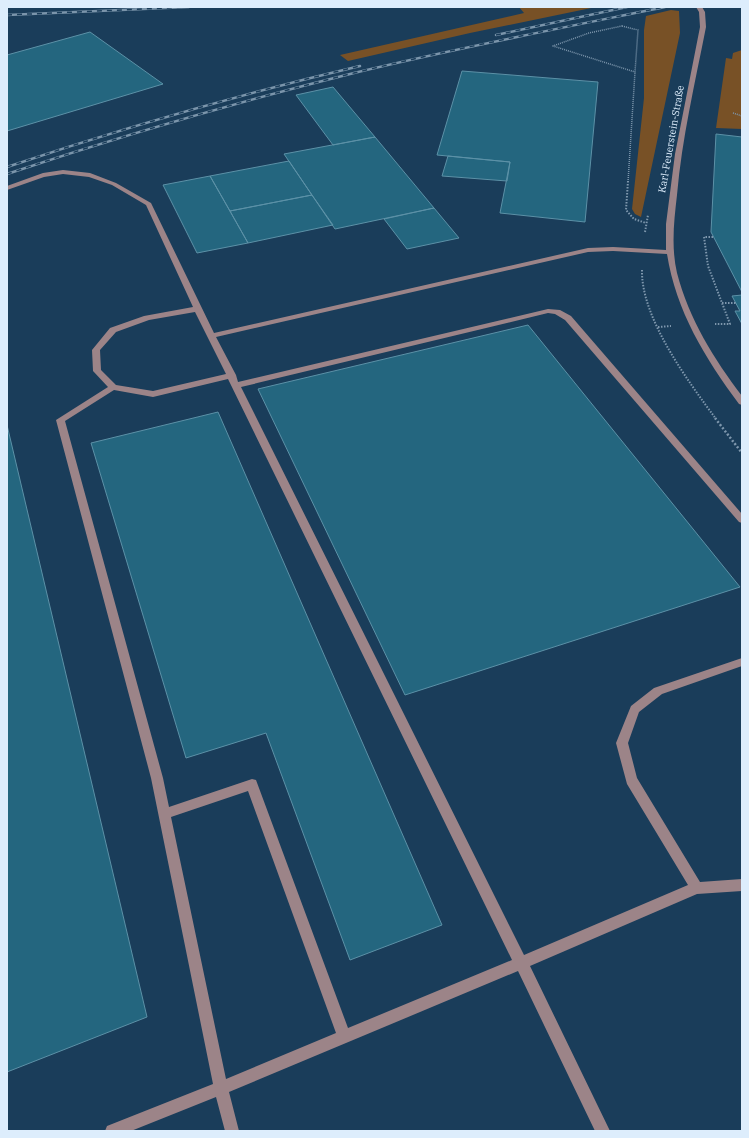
<svg xmlns="http://www.w3.org/2000/svg" width="749" height="1138" viewBox="0 0 749 1138" font-family="'IBM Plex Serif',serif">
<style>
.green{fill:#785126}
.building{fill:#24667f;stroke:#5c91a7}
.lines{fill:none;stroke-linecap:round;stroke-linejoin:round}
.path-far2{stroke:#7e97ad;stroke-width:1.5;stroke-dasharray:1 1;stroke-linecap:butt}
.path-far1{stroke:#7e97ad;stroke-width:2;stroke-dasharray:1.5 1.5;stroke-linecap:butt}
.path{stroke:#7e97ad;stroke-width:2.5;stroke-dasharray:2 2;stroke-linecap:butt}
.minor{fill:#9c8488;fill-rule:evenodd}
.rail-casing{stroke:#7b95ab;stroke-width:2.5}
.rail{stroke:#1a3d5a;stroke-width:1.5;stroke-dasharray:5;stroke-linecap:butt}
.labels{text-anchor:middle;dominant-baseline:central;stroke-width:3;stroke-linejoin:round;paint-order:stroke}
.far-street-label{font-size:10px;fill:#ddedfc;stroke:#1a3d5a}
</style>
<rect width="100%" height="100%" fill="#1a3d5a"/>
<path class="green" d="M 519,7 L 596,7 L 470,33 L 348,61 L 340,55 L 524,13 Z
M 671,10 L 679,11 L 680,33 L 641,217 L 635,214 L 632,209 L 644,98 L 644,30 L 646,16 Z
M 742,50 L 742,129 L 716,128 L 726,58 L 732,59 L 733,53 Z"/>
<path class="building" d="M 90,32 L 163,84 L 7,131 L 7,55 Z
M 462,71 L 598,82 L 585,222 L 500,213 L 510,162 L 437,155 Z
M 333,87 L 375,137 L 333,145 L 296,95 Z
M 716,134 L 742,137 L 742,292 L 711,232 Z
M 375,137 L 434,208 L 335,229 L 284,154 Z
M 448,156 L 510,162 L 507,181 L 442,176 Z
M 289,161 L 312,195 L 230,211 L 210,176 Z
M 210,176 L 248,243 L 197,253 L 163,185 Z
M 312,195 L 333,225 L 248,243 L 230,211 Z
M 434,208 L 459,238 L 407,249 L 384,219 Z
M 742,295 L 742,324 L 735,311 L 740,311 L 732,296 Z
M 528,325 L 740,587 L 405,695 L 258,389 Z
M 218,412 L 442,925 L 350,960 L 266,733 L 186,758 L 91,443 Z
M 7,425 L 147,1017 L 7,1072 Z"/>
<g class="lines">
<path class="path-far2" d="M 622,26 L 638,30 L 635,72 L 553,46 L 589,33 Z
M 733,113 L 742,116
M 628,182 L 635,72"/>
<path class="path-far1" d="M 628,181 L 626,210 L 634,219 L 646,223
M 645,232 L 648,215
M 713,237 L 704,237 L 708,266 L 730,324 L 715,324
M 642,270 C 641,318 688,381 716,419
M 722,303 L 736,303
M 658,327 L 671,326"/>
<path class="path" d="M 715,418 L 742,453"/>
<path class="minor" d="M 696,7 L 702,7 L 705,12 L 706,27 C 695,83 682,138 677,195 C 674,221 671,247 677,273 C 689,319 714,359 742,396 L 742,405 L 739,404 C 705,358 676,311 667,254 L 613,251 L 588,252 L 216,337 L 236,375 L 238,382 L 548,309 L 560,310 L 571,316 L 742,514 L 742,523 L 739,522 L 565,320 L 555,314 L 548,313 L 241,387 L 524,955 L 688,885 L 627,784 L 616,743 L 631,706 L 654,688 L 742,658 L 742,666 L 662,694 L 639,712 L 628,743 L 637,778 L 700,882 L 742,879 L 742,891 L 697,894 L 530,966 L 610,1131 L 595,1131 L 518,971 L 229,1092 L 239,1131 L 225,1131 L 216,1097 L 131,1131 L 105,1131 L 107,1126 L 213,1084 L 151,778 L 56,420 L 108,387 L 93,371 L 92,350 L 110,328 L 144,316 L 193,307 L 146,205 L 112,185 L 89,177 L 63,174 L 44,177 L 7,190 L 7,186 L 43,173 L 63,170 L 90,173 L 116,183 L 151,203 L 214,333 L 588,248 L 613,247 L 666,250 L 666,224 L 675,154 L 700,27 L 699,12 ZM 195,312 L 226,374 L 153,391 L 116,385 L 101,370 L 100,350 L 116,332 L 149,320 ZM 228,379 L 512,960 L 348,1028 L 256,780 L 252,779 L 169,807 L 163,778 L 65,421 L 114,390 L 153,397 ZM 248,791 L 336,1033 L 226,1079 L 171,817 Z"/>
<g class="rail-casing">
<path id="rail" d="M 7,15 L 189,7
M 496,35 L 627,7
M 7,167 C 123,128 241,94 360,66
M 7,174 C 121,136 237,102 354,73 C 457,48 561,28 665,7"/>
</g>
<use href="#rail" class="rail"/>
</g>
<g class="labels">
<g class="far-street-label">
<text transform="translate(671 139) rotate(-80)">Karl-Feuerstein-Straße</text>
</g>
</g>
<rect width="749" height="1138" fill="none" stroke="#ddedfc" stroke-width="16"/>
</svg>
